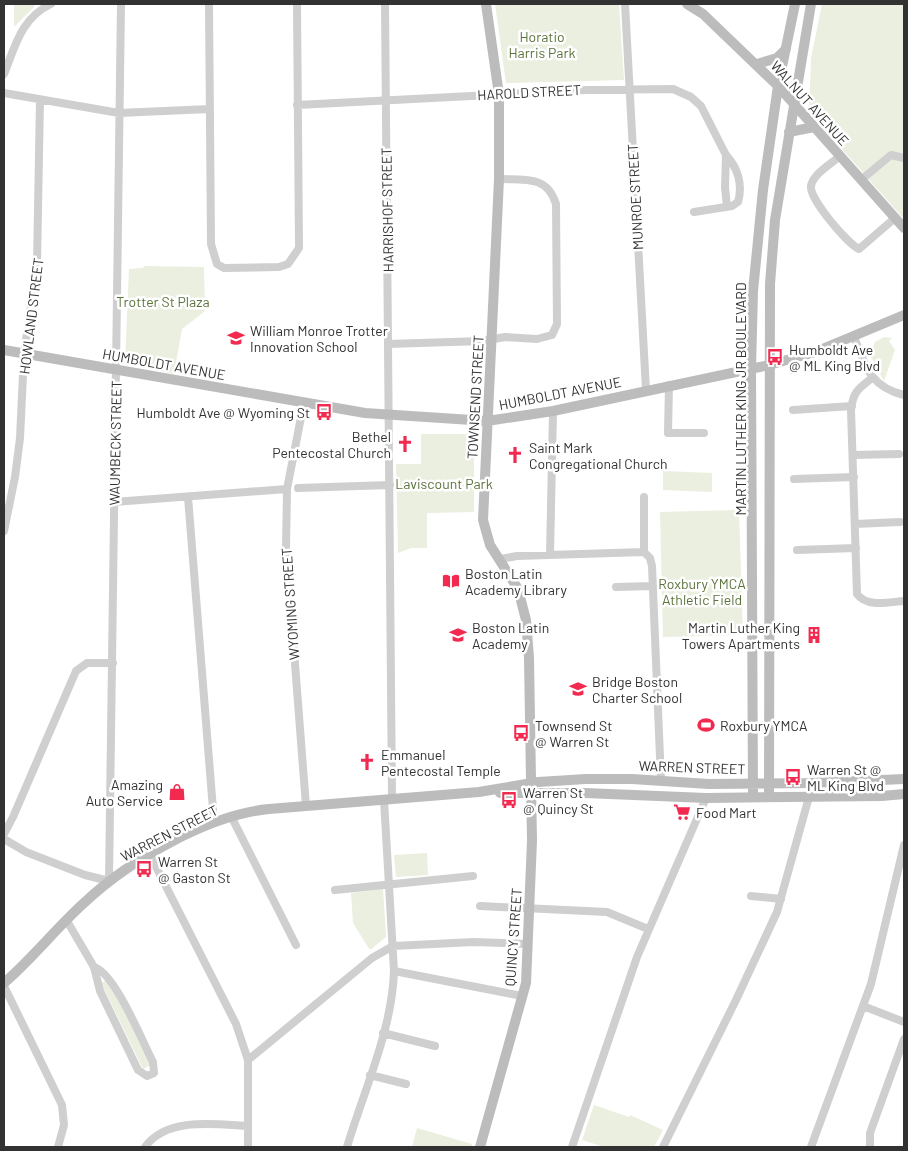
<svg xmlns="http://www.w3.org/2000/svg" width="908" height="1151" viewBox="0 0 908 1151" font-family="Barlow,sans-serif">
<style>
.green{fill:#eaefdf}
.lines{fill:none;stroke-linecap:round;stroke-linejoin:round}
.street{stroke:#cfcfcf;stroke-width:8}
.secondary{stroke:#bcbcbc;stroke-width:10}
.labels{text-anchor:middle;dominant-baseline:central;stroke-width:5;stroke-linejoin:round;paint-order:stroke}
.park-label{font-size:14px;fill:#5b723b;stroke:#fff}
.street-label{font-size:14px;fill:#323232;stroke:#fff}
.poi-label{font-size:14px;fill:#323232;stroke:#fff;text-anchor:start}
</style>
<rect width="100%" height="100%" fill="#fff"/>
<path class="green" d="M 14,4 L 34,4 L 34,7 L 14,27 Z
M 495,4 L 619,4 L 624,80 L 506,83 Z
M 822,4 L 904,4 L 904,219 L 809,112 L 811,58 Z
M 144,266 L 204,267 L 205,311 L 182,329 L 174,374 L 125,363 L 129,269 L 143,268 Z
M 884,337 L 892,338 L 889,341 L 895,350 L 884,381 L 870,355 L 875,342 Z
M 421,434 L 474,434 L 474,512 L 427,513 L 427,548 L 411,548 L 398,553 L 396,464 L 421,464 Z
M 663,471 L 712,473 L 712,492 L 663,490 Z
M 739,510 L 743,635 L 663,637 L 660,512 Z
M 427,853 L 428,875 L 396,877 L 394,855 Z
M 383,889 L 386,937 L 370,950 L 353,923 L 351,893 Z
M 109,979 L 151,1065 L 143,1069 L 101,983 Z
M 594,1105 L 629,1117 L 630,1115 L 663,1130 L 654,1147 L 604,1147 L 582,1140 Z
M 417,1128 L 472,1144 L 471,1147 L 412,1147 Z"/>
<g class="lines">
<path class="street" d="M 209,4 L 211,244 L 217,264 L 224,268 L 279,267 L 288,264 L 299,248 L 297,4
M 385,4 L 392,799
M 625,4 L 646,390
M 4,74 C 15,47 21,18 51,4
M 4,93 L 119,113 L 209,109
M 297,105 L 587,90 L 673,89 L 691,97 L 701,106 L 726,155
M 840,156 C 831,164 813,174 811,186 C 809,199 848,244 859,249 L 895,218
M 861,180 L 891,155 L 904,158
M 694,212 L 732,206 L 738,202 C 743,185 738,168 726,155 L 725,187 L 727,207
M 854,337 C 866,367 870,387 904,395
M 388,344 L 483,341 L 505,337 L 537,339 L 552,335 L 557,324 L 556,204 C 547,175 525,180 499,179
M 872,378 C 858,389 853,392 851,410 L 857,594 C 867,608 889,602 904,601
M 669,385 L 668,433 L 704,433
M 304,402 L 287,489 L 286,548 L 306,806
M 793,410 L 852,406
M 853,455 L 899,454
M 794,479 L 854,477
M 298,488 L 390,485
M 188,497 L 214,822
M 114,502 L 287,489
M 855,524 L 900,522
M 4,531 L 15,477 L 20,438 L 24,354 L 37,264 L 40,100
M 797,550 L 856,548
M 644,552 L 644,497
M 550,555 L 553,411
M 500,559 L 517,556 L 644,552 L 650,558 L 652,566 L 661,781
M 616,587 L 653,586
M 231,816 L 296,945
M 4,834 L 13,817 L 76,671 L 87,663 L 113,663
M 4,839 L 26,852 L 85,875 L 109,881 L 121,4
M 150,855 L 236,1024 L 248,1060 L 248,1147
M 335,890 L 473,876
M 751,896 L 781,899
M 480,906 L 607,912 L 648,929
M 67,921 L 94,967 L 100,991 L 138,1070 L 147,1076 L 154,1073 L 153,1062 C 142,1041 115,973 94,967
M 394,971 L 522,996
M 4,986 L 62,1105 L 64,1125 L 58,1147
M 863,1006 L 904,1022
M 383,1033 L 435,1046
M 248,1060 L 372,958 L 393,946 L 474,942 L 528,944
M 370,1075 L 406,1084
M 145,1147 C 167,1117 214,1124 247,1126
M 347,1147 C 364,1090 392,1031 394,971 L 384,800
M 572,1147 L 637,957 L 706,798
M 663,1147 L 736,1000 L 777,912 L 809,797
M 811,1147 L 871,984 L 904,845
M 870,1147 L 870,1133 L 904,1039"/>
<path class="secondary" d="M 687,4 L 703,14 L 778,86 L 904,228
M 757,64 L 777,58 L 786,49
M 789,132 L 814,127
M 4,350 L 365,413 L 487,421 L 553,411 L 769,365 L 815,352 L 904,315
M 500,793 L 585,793 L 706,798 L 882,796 L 904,794
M 753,797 L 751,369 L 753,291 L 763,190 L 778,86 L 795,4
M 769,797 L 770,284 L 775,220 L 811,4
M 4,983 C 33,958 56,928 85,902 C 130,860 208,815 269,809 L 479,792 L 538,782 L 586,779 L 632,779 L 709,784 L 811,783 L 904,779
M 480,1147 L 526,983 L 532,841 L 529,658 L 526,620 L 518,589 L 490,545 L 483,520 L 499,179 L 499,95 L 486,4"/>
</g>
<defs>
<g id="school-bare" transform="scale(1.35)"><path d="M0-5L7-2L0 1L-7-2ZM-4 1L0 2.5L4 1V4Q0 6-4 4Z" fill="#f22a50" stroke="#fff" stroke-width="2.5" paint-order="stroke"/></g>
<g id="bus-bare" transform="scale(1.35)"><path d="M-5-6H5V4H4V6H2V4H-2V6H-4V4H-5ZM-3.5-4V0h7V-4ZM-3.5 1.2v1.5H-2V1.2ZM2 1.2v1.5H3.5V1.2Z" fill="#f22a50" stroke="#fff" stroke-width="2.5" paint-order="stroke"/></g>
<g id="church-bare" transform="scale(1.35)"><path d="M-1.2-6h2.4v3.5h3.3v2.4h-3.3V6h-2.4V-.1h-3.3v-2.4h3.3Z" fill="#f22a50" stroke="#fff" stroke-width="2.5" paint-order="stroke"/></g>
<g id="library-bare" transform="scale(1.35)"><path d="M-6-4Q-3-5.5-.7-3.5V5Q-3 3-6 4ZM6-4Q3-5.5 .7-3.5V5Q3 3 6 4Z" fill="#f22a50" stroke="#fff" stroke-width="2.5" paint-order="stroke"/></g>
<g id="building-bare" transform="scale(1.35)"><path d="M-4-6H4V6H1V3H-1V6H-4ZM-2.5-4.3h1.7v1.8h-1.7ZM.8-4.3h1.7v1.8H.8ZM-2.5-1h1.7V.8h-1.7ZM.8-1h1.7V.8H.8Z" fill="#f22a50" stroke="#fff" stroke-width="2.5" paint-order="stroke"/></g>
<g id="stadium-bare" transform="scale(1.35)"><path d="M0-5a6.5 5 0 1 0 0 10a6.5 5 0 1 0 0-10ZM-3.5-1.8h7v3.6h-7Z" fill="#f22a50" stroke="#fff" stroke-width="2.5" paint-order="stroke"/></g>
<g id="shop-bare" transform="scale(1.35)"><path d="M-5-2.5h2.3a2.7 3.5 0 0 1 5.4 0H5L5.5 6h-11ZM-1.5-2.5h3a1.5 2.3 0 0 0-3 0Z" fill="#f22a50" stroke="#fff" stroke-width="2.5" paint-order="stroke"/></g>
<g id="supermarket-bare" transform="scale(1.35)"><path d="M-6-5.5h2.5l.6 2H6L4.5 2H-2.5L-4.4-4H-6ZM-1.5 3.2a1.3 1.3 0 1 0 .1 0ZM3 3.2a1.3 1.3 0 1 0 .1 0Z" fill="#f22a50" stroke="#fff" stroke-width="2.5" paint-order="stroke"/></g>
</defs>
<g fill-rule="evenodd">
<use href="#school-bare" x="236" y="338"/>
<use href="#bus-bare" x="775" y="357"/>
<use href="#bus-bare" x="324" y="412"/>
<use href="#church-bare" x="405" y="444"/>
<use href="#church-bare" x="515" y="455"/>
<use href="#library-bare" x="451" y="581"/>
<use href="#school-bare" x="458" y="635"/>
<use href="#building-bare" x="814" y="635"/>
<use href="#school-bare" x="578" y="689"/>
<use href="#stadium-bare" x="706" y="725"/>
<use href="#bus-bare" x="521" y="733"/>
<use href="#church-bare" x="367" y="762"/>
<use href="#bus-bare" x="793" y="777"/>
<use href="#shop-bare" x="177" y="792"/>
<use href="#bus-bare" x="509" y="800"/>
<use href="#supermarket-bare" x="682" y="812"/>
<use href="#bus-bare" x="144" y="869"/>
</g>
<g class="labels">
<g class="park-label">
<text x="542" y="36">Horatio<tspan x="542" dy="16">Harris Park</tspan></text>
<text x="163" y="301">Trotter St Plaza</text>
<text x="444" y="483">Laviscount Park</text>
<text x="702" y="583">Roxbury YMCA<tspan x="702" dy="16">Athletic Field</tspan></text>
</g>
<g class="street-label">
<text transform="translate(529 92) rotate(-3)">HAROLD STREET</text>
<text transform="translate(810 103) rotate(48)">WALNUT AVENUE</text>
<text transform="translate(635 197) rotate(-93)">MUNROE STREET</text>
<text transform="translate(387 210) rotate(-91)">HARRISHOF STREET</text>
<text transform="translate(31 316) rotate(-83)">HOWLAND STREET</text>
<text transform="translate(164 364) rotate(10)">HUMBOLDT AVENUE</text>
<text transform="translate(560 393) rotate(-11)">HUMBOLDT AVENUE</text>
<text transform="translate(475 397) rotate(-87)">TOWNSEND STREET</text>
<text transform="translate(740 399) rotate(-90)">MARTIN LUTHER KING JR BOULEVARD</text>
<text transform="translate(115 443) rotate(-89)">WAUMBECK STREET</text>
<text transform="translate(290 604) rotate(-94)">WYOMING STREET</text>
<text transform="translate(692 767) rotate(2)">WARREN STREET</text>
<text transform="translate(169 833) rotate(-27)">WARREN STREET</text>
<text transform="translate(513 937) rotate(-86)">QUINCY STREET</text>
</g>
<g class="poi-label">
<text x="250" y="330">William Monroe Trotter<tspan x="250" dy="16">Innovation School</tspan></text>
<text x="789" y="349">Humboldt Ave<tspan x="789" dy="16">@ ML King Blvd</tspan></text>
<text x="310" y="412" text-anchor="end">Humboldt Ave @ Wyoming St</text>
<text x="391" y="436" text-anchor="end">Bethel<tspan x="391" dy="16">Pentecostal Church</tspan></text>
<text x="529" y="447">Saint Mark<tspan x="529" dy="16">Congregational Church</tspan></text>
<text x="465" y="573">Boston Latin<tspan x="465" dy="16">Academy Library</tspan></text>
<text x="472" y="627">Boston Latin<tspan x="472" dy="16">Academy</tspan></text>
<text x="800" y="627" text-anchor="end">Martin Luther King<tspan x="800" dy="16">Towers Apartments</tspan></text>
<text x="592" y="681">Bridge Boston<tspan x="592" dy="16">Charter School</tspan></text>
<text x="535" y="725">Townsend St<tspan x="535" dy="16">@ Warren St</tspan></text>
<text x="720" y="725">Roxbury YMCA</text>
<text x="381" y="754">Emmanuel<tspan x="381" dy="16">Pentecostal Temple</tspan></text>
<text x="807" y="769">Warren St @<tspan x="807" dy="16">ML King Blvd</tspan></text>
<text x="163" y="784" text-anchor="end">Amazing<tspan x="163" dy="16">Auto Service</tspan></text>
<text x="523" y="792">Warren St<tspan x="523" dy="16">@ Quincy St</tspan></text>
<text x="696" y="812">Food Mart</text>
<text x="158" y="861">Warren St<tspan x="158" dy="16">@ Gaston St</tspan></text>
</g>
</g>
<rect width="908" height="1151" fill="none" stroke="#323232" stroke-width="10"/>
</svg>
